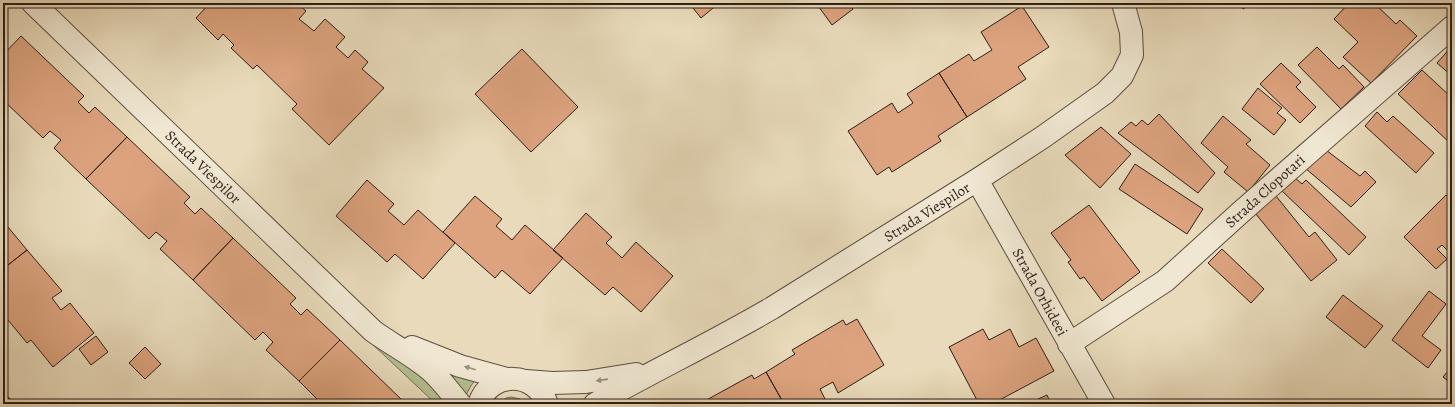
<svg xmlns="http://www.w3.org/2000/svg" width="1455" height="407" viewBox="0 0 1455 407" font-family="Alegreya,serif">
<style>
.green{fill:#b3c092;stroke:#706f55}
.building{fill:#dca37e;stroke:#2d1e18}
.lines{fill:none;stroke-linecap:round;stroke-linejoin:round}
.minor-casing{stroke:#5c4d40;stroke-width:24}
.minor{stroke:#f0e7d2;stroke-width:22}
.oneway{fill:#988d7e}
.labels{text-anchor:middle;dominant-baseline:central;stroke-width:3.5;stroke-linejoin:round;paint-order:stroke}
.street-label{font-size:15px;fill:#2d1e18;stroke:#f0e7d2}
</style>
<rect width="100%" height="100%" fill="#e8daba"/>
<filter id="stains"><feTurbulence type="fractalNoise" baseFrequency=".005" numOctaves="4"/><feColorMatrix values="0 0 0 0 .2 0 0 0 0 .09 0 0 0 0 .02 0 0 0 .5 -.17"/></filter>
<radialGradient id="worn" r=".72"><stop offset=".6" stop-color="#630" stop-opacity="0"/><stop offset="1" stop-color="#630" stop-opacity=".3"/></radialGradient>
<path class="green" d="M 369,341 L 418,373 L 435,390 L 446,404 L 436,404 Z
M 450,370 L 478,378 C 471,384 468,390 465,399 L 448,374 Z
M 511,397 L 520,399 L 525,404 L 499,404 L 506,398 Z"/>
<path class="building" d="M 210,3 L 297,3 L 306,11 L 299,19 L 314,31 L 325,19 L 345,37 L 336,47 L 348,58 L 355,50 L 368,62 L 362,69 L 384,88 L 329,145 L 292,109 L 297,104 L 257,65 L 253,69 L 231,48 L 234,45 L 223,34 L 218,40 L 196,18 Z
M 689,3 L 719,3 L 701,18 Z
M 816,3 L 848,3 L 853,9 L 832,25 Z
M 1239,3 L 1252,3 L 1243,9 Z
M 1349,3 L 1374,3 L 1396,24 L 1400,20 L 1417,36 L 1371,83 L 1343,57 L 1358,42 L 1334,19 Z
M 1022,6 L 1049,47 L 1018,67 L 1026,79 L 967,117 L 939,73 L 969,54 L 974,61 L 992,50 L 981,32 Z
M 21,36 L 84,96 L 78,102 L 89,113 L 95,107 L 127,137 L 86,179 L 54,148 L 61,140 L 50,131 L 43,138 L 3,100 L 3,55 Z
M 1452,46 L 1452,76 L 1437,63 Z
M 1317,47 L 1339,69 L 1343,65 L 1364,87 L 1341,109 L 1298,65 Z
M 522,49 L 578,107 L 531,152 L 475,94 Z
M 1281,63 L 1301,82 L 1296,87 L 1316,107 L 1300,123 L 1260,84 Z
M 1422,70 L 1452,98 L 1452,145 L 1398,94 Z
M 939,73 L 967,117 L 938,136 L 941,141 L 892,172 L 889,167 L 877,175 L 848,131 L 892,103 L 898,113 L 913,103 L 907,94 Z
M 1258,88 L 1282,108 L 1277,113 L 1286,120 L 1274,135 L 1242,109 Z
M 1377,112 L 1387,122 L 1393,116 L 1434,153 L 1416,173 L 1365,126 Z
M 1159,114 L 1215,173 L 1198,193 L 1118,133 L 1131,122 L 1136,126 L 1142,120 L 1148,125 Z
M 1223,116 L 1251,140 L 1246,144 L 1270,165 L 1248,192 L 1224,172 L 1228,167 L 1201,143 Z
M 1101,127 L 1131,154 L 1100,188 L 1065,155 Z
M 127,137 L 190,197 L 184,203 L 195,214 L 201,208 L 233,238 L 193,280 L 160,249 L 167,241 L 156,232 L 149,239 L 86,179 Z
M 1326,150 L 1360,176 L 1365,171 L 1376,182 L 1351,207 L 1305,168 Z
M 1135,164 L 1203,209 L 1187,234 L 1119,189 Z
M 1294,177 L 1302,184 L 1306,180 L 1366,237 L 1349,255 L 1281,190 Z
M 367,180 L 394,204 L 388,211 L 404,225 L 418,210 L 455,243 L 423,279 L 395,254 L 387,262 L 336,216 Z
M 1446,195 L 1452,201 L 1452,255 L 1442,245 L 1437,249 L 1447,259 L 1436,269 L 1404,237 Z
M 475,196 L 502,219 L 496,226 L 512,240 L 525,225 L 563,258 L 530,294 L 502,270 L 495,278 L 443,232 Z
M 1276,196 L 1309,237 L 1315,232 L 1337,260 L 1311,281 L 1255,213 Z
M 1089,205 L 1140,272 L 1102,301 L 1084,277 L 1080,279 L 1068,262 L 1071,260 L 1051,233 Z
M 586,213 L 612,237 L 606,243 L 622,258 L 636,242 L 673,276 L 641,312 L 613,287 L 605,295 L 553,250 Z
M 3,221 L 27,250 L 3,269 Z
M 233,238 L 296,298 L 290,304 L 301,315 L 307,309 L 340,340 L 299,381 L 266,350 L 273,342 L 263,332 L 255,340 L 193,280 Z
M 1222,249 L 1264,289 L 1251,303 L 1208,263 Z
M 27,250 L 62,291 L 52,298 L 61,310 L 70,303 L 94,333 L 53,367 L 31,340 L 27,343 L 3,314 L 3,269 Z
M 1429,291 L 1446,304 L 1422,336 L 1441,350 L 1428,368 L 1392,340 Z
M 1343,295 L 1383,326 L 1365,348 L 1326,317 Z
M 857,319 L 884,365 L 838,393 L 833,382 L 820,389 L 825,399 L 816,404 L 784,404 L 766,372 L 795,354 L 792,350 L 843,320 L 846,325 Z
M 983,329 L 989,340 L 1010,329 L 1019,347 L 1036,338 L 1054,371 L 992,404 L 979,404 L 949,347 Z
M 96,336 L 108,352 L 91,365 L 79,349 Z
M 340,340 L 402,400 L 398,404 L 322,404 L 299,381 Z
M 145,347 L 161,364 L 145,379 L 129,363 Z
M 1452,366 L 1452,384 L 1443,377 Z
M 766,372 L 784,404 L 701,403 L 752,375 L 754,379 Z
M 1047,395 L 1051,404 L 1027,404 Z
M 7,396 L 16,404 L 3,404 L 3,400 Z"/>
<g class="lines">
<g class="minor-casing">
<path id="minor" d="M 33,3 L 373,331 C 391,344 412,355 429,369 C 441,379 450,392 460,404
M 977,180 L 1104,404
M 1069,344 L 1165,281 L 1241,212 L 1452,27
M 412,347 L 460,366 L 507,379
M 526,381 L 552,383 L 586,382 L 636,374
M 479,404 C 490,370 536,371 547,404
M 595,404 C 653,371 714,342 772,308 L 977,180 L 1043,137 L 1105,93 L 1122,76 L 1132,55 L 1131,32 L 1123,3"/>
</g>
<use href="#minor" class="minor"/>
</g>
<defs><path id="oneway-solid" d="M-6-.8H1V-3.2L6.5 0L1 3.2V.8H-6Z"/></defs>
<g class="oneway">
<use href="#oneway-solid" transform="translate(470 368) rotate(-164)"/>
<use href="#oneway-solid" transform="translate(602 380) rotate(172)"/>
</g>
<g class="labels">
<g class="street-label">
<text transform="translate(203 167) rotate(44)">Strada Viespilor</text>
<text transform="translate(1265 191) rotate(-42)">Strada Clopotari</text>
<text transform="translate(927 212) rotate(-32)">Strada Viespilor</text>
<text transform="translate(1040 292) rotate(61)">Strada Orhideei</text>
</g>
</g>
<rect width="1455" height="407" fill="none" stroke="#e8daba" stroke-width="16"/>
<rect x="4" y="4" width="1447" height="399" fill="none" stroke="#2d1e18" stroke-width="2"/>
<rect x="8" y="8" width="1439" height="391" fill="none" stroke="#2d1e18"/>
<rect width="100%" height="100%" filter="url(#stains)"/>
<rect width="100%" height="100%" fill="url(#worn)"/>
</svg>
